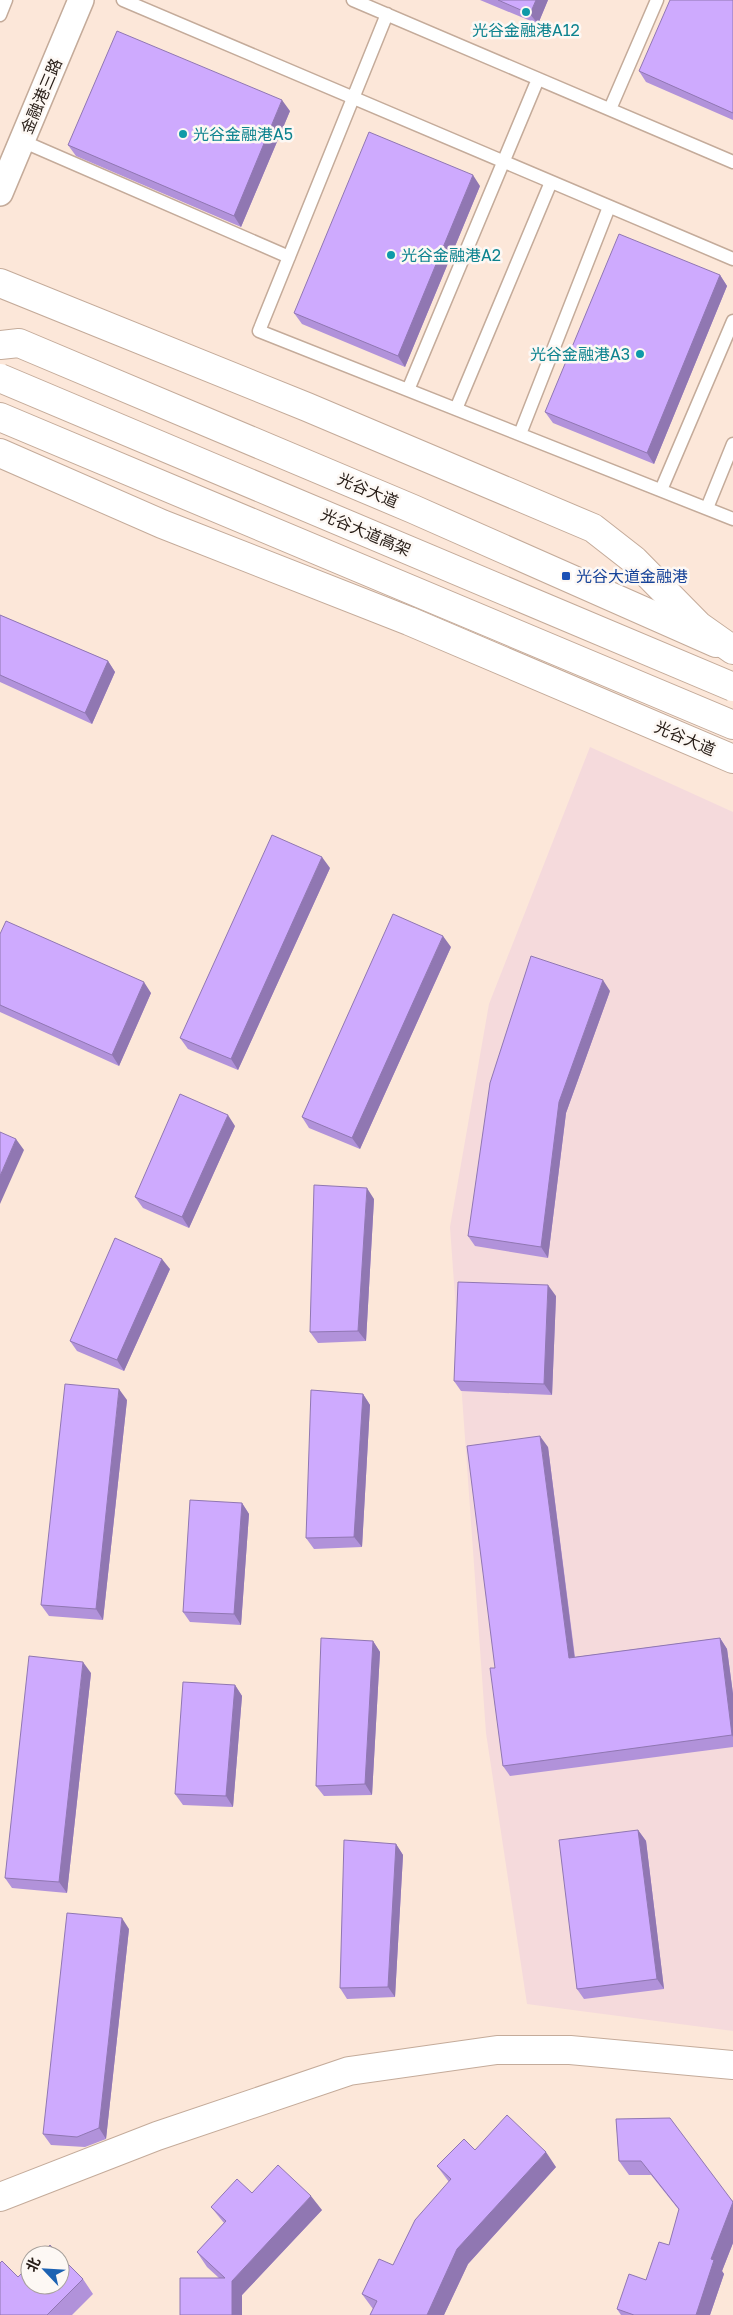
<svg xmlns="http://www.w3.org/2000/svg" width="733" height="2315" viewBox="0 0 733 2315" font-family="'Golos Text','Noto Sans SC',sans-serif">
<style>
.industrial{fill:#f5dadc}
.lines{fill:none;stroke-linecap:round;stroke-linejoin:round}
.lane-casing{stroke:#c4ab9a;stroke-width:15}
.street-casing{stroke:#c4ab9a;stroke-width:28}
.secondary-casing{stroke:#c4ab9a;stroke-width:30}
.primary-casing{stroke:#c4ab9a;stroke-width:30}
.highway-casing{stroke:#c4ab9a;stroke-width:30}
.lane{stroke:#fff;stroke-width:12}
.street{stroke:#fff;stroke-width:25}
.secondary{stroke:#fff;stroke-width:28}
.primary{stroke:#fff;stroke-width:28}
.highway{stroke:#fff;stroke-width:28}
.highway-bridge-casing{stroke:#c4ab9a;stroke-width:30;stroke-linecap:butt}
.highway-bridge{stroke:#fff;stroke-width:28}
.wall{fill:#b192da}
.shaded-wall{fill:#9077b2}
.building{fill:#ceaafe;stroke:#9077b2}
.culture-dot{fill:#0f9aa8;stroke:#fdf8f4;stroke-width:2}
.transit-dot{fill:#1a4fb4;stroke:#fdf8f4;stroke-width:2}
.labels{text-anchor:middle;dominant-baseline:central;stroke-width:5;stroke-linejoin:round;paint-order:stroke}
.culture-label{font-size:16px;fill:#0d838f;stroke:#fdf8f4;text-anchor:start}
.street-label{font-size:16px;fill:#261c16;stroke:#fdf8f4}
.transit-label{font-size:16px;fill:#164399;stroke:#fdf8f4;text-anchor:start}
</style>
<rect width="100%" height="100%" fill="#fce7d9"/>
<path class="industrial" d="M 590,747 L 733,812 L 733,2031 L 527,2004 L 486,1733 L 450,1227 L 489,1004 Z"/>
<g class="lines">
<g class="lane-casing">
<path id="lane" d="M 123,0 L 733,259
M 353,0 L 733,162
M 387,14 L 259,331 L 733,519
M 0,15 L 6,0
M 610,109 L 657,0
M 22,141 L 289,257
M 408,390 L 538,79
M 456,409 L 551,182
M 520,434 L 609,207
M 661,490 L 733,321
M 707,508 L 733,444"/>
</g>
<g class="street-casing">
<path id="street" d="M 0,193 L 81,0"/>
</g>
<g class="secondary-casing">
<path id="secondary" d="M 0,2197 L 157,2136 L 349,2071 L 497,2050 L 570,2050 L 733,2065"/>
</g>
<g class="primary-casing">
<path id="primary" d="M 0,345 L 19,343 L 413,509 L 716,643
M 0,453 L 162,524 L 409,621 L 733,759"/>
</g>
<g class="highway-casing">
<path id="highway" d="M 0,283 L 307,407 L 593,528 L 634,560 L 699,626 L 733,650
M 0,417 L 733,725"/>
</g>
<use href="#lane" class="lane"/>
<use href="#street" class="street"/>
<use href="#secondary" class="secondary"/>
<use href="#primary" class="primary"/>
<use href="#highway" class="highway"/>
<g class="highway-bridge-casing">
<path id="highway-bridge" d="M 0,378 L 733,687"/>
</g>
<use href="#highway-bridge" class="highway-bridge"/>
</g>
<path class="wall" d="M 480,0 L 548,0 L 538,24 Z
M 733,0 L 733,120 L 646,82 L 639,71 Z
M 290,111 L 241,227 L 76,156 L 68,145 Z
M 480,186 L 405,367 L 302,324 L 294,313 Z
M 720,275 L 727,286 L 654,464 L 553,423 L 545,412 Z
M 0,615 L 108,661 L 115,672 L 92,724 L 0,682 Z
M 330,868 L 238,1070 L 188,1049 L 180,1038 Z
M 0,934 L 151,993 L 119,1066 L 0,1012 Z
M 451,947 L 360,1149 L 309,1128 L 302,1117 Z
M 610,991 L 566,1113 L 548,1258 L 475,1246 L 468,1236 Z
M 235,1126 L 189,1228 L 143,1208 L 135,1197 Z
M 374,1199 L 366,1341 L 318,1343 L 310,1332 Z
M 170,1269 L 124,1371 L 77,1351 L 70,1341 Z
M 556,1296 L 552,1395 L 461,1391 L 454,1381 Z
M 363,1394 L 370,1405 L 362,1547 L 314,1549 L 306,1538 Z
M 127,1400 L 103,1620 L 49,1616 L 41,1605 Z
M 548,1447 L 575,1657 L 720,1638 L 727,1649 L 733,1694 L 733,1747 L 510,1776 L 503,1766 L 495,1668 Z
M 242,1503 L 249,1514 L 241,1625 L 190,1622 L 183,1612 Z
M 373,1641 L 380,1652 L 372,1795 L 324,1796 L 316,1786 Z
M 91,1673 L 67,1893 L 12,1888 L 5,1878 Z
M 235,1685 L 242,1696 L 233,1807 L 183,1805 L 175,1794 Z
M 638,1830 L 646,1841 L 664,1989 L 584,1999 L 577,1989 Z
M 396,1844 L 403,1855 L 395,1997 L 347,1999 L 340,1988 Z
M 129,1929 L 106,2139 L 85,2147 L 51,2145 L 43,2134 Z
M 616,2119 L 733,2201 L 733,2243 L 722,2271 L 724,2274 L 710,2315 L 621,2315 L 617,2309 L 646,2280 L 669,2245 L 679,2210 L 651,2175 L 629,2175 L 619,2161 Z
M 475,2150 L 556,2167 L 468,2264 L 444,2315 L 370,2315 L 373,2309 L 362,2294 L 393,2265 L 449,2182 L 437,2166 Z
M 252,2193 L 322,2210 L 242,2295 L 219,2278 L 207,2267 L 197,2252 L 224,2223 L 211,2207 Z
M 18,2277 L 83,2279 L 93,2294 L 72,2315 L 0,2315 Z"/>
<path class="shaded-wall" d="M 536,0 L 548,0 L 538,24 L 530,14 Z
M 282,100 L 290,111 L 241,227 L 234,216 Z
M 473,175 L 480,186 L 405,367 L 398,356 Z
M 720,275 L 727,286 L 654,464 L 647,453 Z
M 108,661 L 115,672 L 92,724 L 85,713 Z
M 322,857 L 330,868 L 238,1070 L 231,1059 Z
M 443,936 L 451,947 L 360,1149 L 352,1138 Z
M 603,980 L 610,991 L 566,1113 L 548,1258 L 541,1247 L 559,1102 Z
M 144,982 L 151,993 L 119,1066 L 112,1055 Z
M 228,1115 L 235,1126 L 189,1228 L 182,1217 Z
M 16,1139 L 24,1150 L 0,1204 L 0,1176 Z
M 367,1188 L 374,1199 L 366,1341 L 358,1331 Z
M 162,1259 L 170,1269 L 124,1371 L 117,1360 Z
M 548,1285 L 556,1296 L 552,1395 L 544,1384 Z
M 119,1389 L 127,1400 L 103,1620 L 96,1609 Z
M 363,1394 L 370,1405 L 362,1547 L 354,1537 Z
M 540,1436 L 548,1447 L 576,1669 L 569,1658 Z
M 242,1503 L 249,1514 L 241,1625 L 234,1614 Z
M 720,1638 L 727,1649 L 733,1694 L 733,1737 L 732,1735 Z
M 373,1641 L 380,1652 L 372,1795 L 365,1784 Z
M 83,1662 L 91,1673 L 67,1893 L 59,1882 Z
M 235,1685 L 242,1696 L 233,1807 L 226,1796 Z
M 638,1830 L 646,1841 L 664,1989 L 657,1979 Z
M 396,1844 L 403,1855 L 395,1997 L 388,1987 Z
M 122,1918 L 129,1929 L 106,2139 L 99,2128 Z
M 546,2152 L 556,2167 L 468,2264 L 444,2315 L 427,2315 L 457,2249 Z
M 311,2196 L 322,2210 L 242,2295 L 242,2315 L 232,2315 L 232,2281 Z
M 733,2202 L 733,2243 L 722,2271 L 724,2274 L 710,2315 L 696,2315 L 711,2259 Z"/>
<path class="building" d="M 498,0 L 536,0 L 530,14 Z
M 670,0 L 733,0 L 733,113 L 639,71 Z
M 117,31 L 282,100 L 234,216 L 68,145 Z
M 369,132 L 473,175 L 398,356 L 294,313 Z
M 619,234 L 720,275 L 647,453 L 545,412 Z
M 0,615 L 108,661 L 85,713 L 0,675 Z
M 272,835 L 322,857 L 231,1059 L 180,1038 Z
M 393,914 L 443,936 L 352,1138 L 302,1117 Z
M 6,921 L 144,982 L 112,1055 L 0,1005 L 0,934 Z
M 531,956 L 603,980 L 559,1102 L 541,1247 L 468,1236 L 490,1083 Z
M 180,1094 L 228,1115 L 182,1217 L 135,1197 Z
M 0,1132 L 16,1139 L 0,1176 Z
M 314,1185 L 367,1188 L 358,1331 L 310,1332 Z
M 115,1238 L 162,1259 L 117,1360 L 70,1341 Z
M 458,1282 L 548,1285 L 544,1384 L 454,1381 Z
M 65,1384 L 119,1389 L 96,1609 L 41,1605 Z
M 311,1390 L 363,1394 L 354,1537 L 306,1538 Z
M 540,1436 L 569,1658 L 720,1638 L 732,1735 L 503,1766 L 490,1668 L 495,1668 L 467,1446 Z
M 190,1500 L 242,1503 L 234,1614 L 183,1612 Z
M 321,1638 L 373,1641 L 365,1784 L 316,1786 Z
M 29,1656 L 83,1662 L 59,1882 L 5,1878 Z
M 183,1682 L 235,1685 L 226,1796 L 175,1794 Z
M 638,1830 L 657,1979 L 577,1989 L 559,1840 Z
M 344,1840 L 396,1844 L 388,1987 L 340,1988 Z
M 67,1913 L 122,1918 L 99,2128 L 77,2137 L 43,2134 Z
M 507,2115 L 546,2152 L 457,2249 L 427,2315 L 370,2315 L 377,2301 L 362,2294 L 379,2259 L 393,2265 L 415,2220 L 451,2179 L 437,2166 L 464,2139 L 475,2150 Z
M 670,2118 L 733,2202 L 711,2259 L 714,2260 L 696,2315 L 634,2315 L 617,2309 L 629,2274 L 646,2280 L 659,2242 L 669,2245 L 679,2209 L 641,2161 L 619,2161 L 616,2119 Z
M 278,2165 L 311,2196 L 232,2281 L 232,2315 L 180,2315 L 180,2278 L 225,2278 L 197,2252 L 226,2221 L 211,2207 L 237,2179 L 252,2193 Z
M 50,2245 L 59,2255 L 40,2255 Z
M 60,2256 L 83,2279 L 47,2315 L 0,2315 L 0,2263 L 2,2261 L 18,2277 L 30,2265 L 30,2285 L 60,2285 Z"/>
<g class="culture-dot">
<circle cx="526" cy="12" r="5"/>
<circle cx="183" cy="134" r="5"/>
<circle cx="391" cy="255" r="5"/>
<circle cx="640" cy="354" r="5"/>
</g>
<rect class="transit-dot" x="561" y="571" width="10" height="10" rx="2.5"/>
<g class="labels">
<g class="culture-label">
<text x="526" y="30" text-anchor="middle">光谷金融港A12</text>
<text x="193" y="134">光谷金融港A5</text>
<text x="401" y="255">光谷金融港A2</text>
<text x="630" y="354" text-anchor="end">光谷金融港A3</text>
</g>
<g class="street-label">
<text transform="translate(41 96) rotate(-67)">金融港三路</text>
<text transform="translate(368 490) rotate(23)">光谷大道</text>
<text transform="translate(366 532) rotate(23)">光谷大道高架</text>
<text transform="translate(685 738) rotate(23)">光谷大道</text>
</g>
<g class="transit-label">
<text x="576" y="576">光谷大道金融港</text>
</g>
</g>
<g transform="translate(45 2270) rotate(295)"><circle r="24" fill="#fdf8f4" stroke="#a7a09b"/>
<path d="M0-4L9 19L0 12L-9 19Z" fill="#1d62b2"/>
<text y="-8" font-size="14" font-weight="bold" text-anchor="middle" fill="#261c16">北</text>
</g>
</svg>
